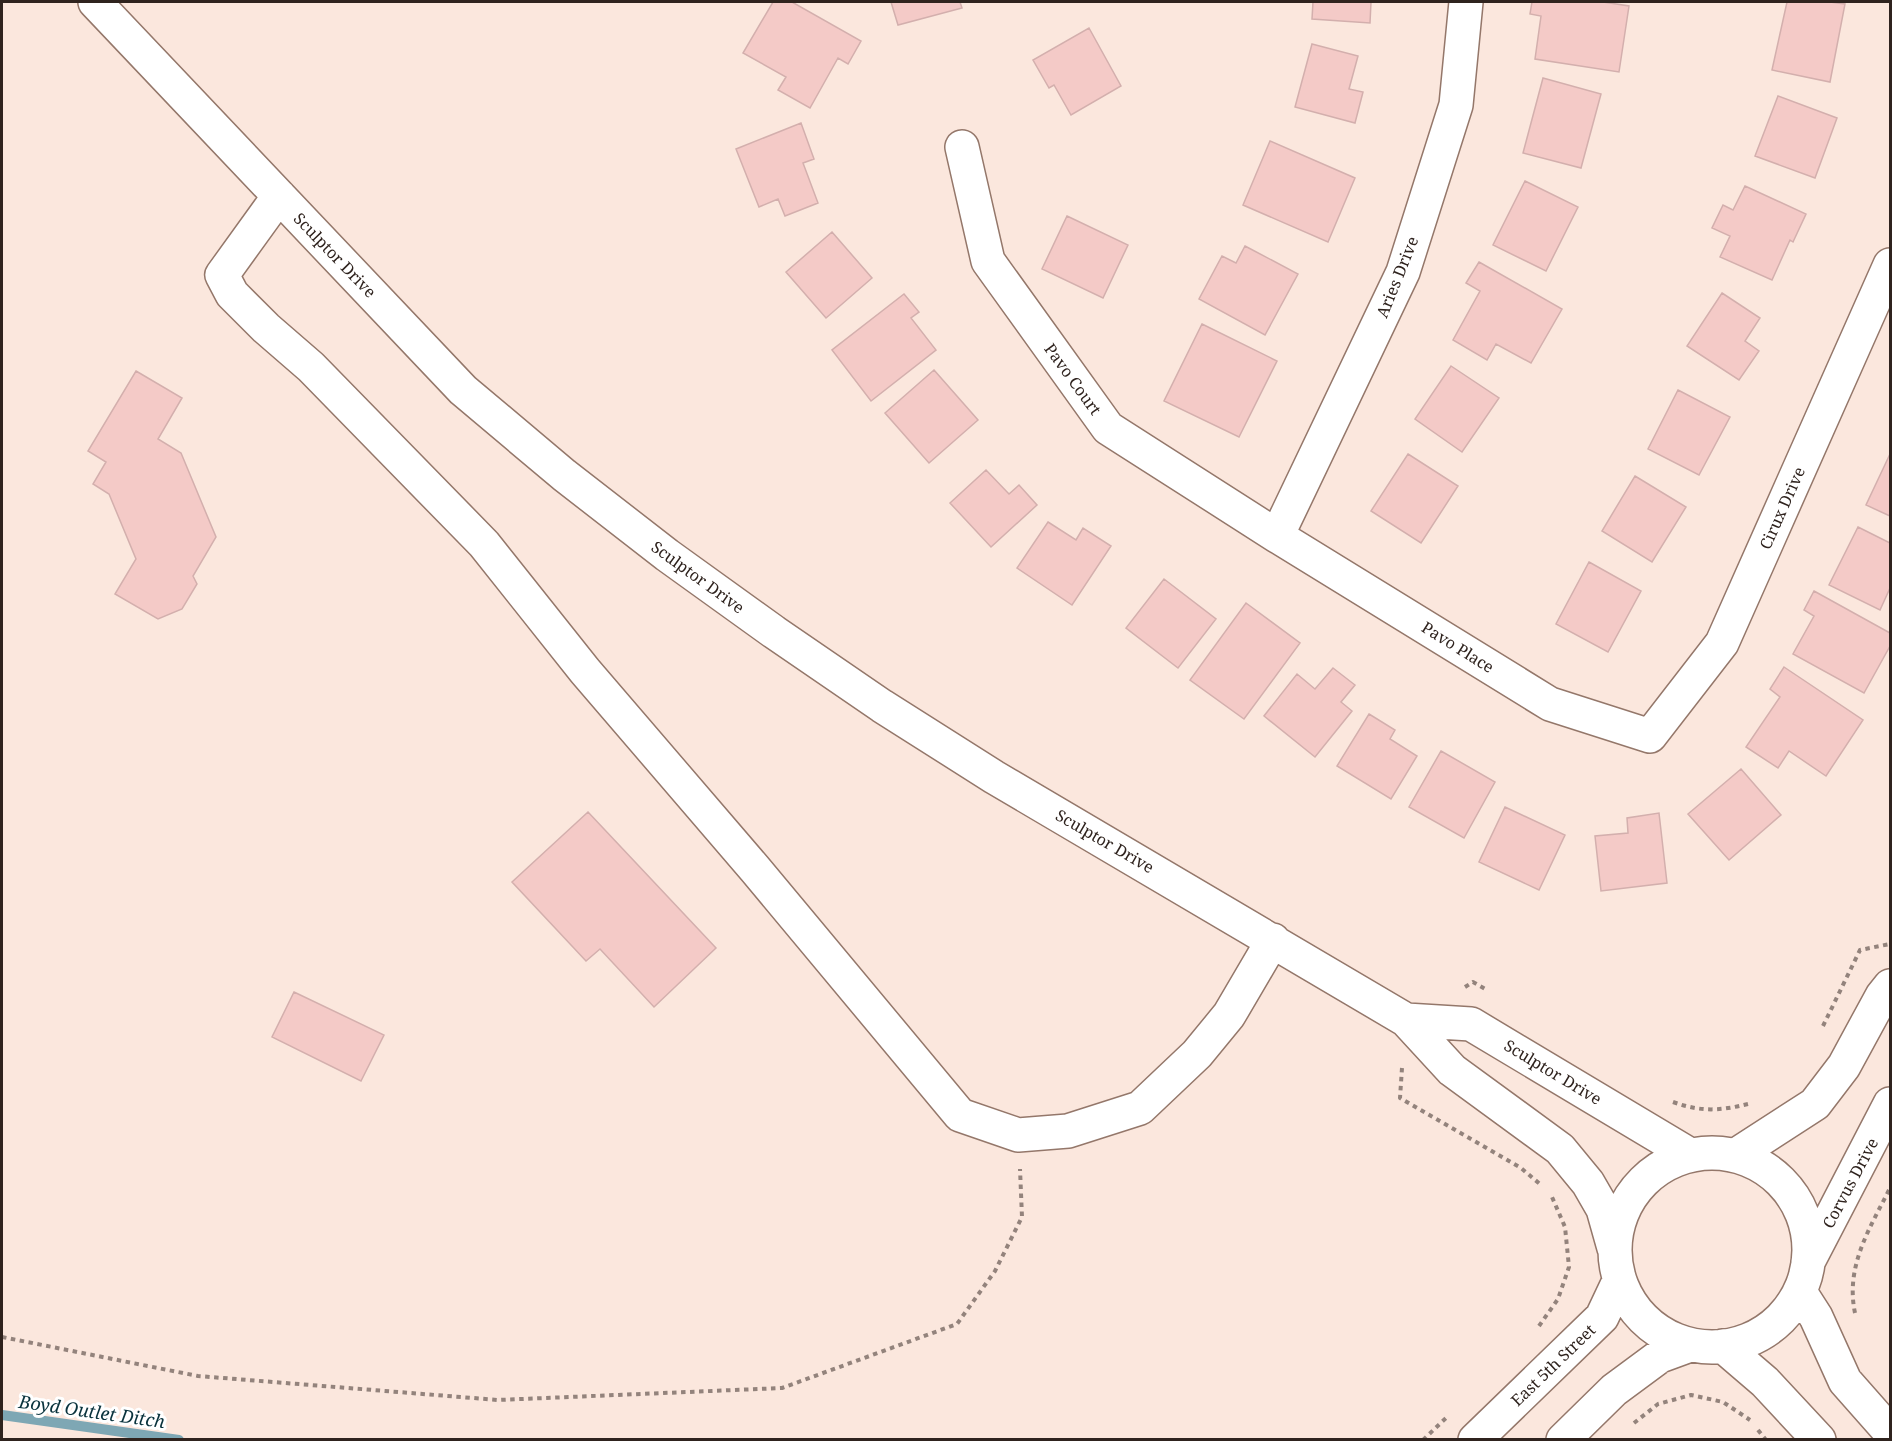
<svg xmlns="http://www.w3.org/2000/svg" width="1892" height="1441" viewBox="0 0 1892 1441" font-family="'Noto Serif',serif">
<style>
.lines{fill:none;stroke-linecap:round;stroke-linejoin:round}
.stream{stroke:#7ea7b4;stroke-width:10}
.building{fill:#f4cac7;stroke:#d3afad;stroke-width:1.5}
.minor-casing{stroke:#94776a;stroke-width:36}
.path{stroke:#93837c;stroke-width:4;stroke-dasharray:4.5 4.5;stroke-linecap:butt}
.minor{stroke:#fff;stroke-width:33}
.labels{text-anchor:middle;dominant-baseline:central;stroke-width:6;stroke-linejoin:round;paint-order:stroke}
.street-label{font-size:16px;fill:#2f231e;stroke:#fff}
.water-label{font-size:18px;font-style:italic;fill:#09323c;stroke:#fff}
</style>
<rect width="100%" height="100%" fill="#fbe7dd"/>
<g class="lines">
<path class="stream" d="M 2,1415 L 179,1440"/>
</g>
<path class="building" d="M 773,2 L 792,2 L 861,41 L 848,64 L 838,58 L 810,108 L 778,90 L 786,77 L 743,53 Z
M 891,2 L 960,2 L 962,8 L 898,25 Z
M 1313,2 L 1371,2 L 1370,23 L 1312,19 Z
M 1532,2 L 1603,2 L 1629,6 L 1619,72 L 1535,59 L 1541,16 L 1530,14 Z
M 1787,2 L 1830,2 L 1845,4 L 1830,82 L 1772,70 Z
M 1089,28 L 1121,86 L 1071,115 L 1054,85 L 1049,88 L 1033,60 Z
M 1312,44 L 1358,56 L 1349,89 L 1363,92 L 1355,123 L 1295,107 Z
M 1543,78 L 1601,94 L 1581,168 L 1523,153 Z
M 1778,96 L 1837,118 L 1815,178 L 1755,156 Z
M 801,123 L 814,159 L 803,163 L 818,203 L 785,216 L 778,199 L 759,207 L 736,149 Z
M 1270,141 L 1355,178 L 1328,242 L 1243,205 Z
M 1525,181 L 1578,207 L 1546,271 L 1493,245 Z
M 1745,186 L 1806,214 L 1793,242 L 1790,240 L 1772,280 L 1720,257 L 1730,236 L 1712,228 L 1723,205 L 1733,210 Z
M 1067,216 L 1128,245 L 1103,298 L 1042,269 Z
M 832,232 L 872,278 L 826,318 L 786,272 Z
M 1245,246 L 1298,274 L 1265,335 L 1199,299 L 1222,256 L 1236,263 Z
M 1479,262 L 1562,309 L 1531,363 L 1496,344 L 1487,360 L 1453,340 L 1480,291 L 1466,283 Z
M 1722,293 L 1760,318 L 1745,341 L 1759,351 L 1739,380 L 1687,346 Z
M 904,294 L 919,312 L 911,318 L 936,350 L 871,401 L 832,350 Z
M 1202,324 L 1277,361 L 1239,437 L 1164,401 Z
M 1451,366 L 1499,398 L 1462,452 L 1415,419 Z
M 934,370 L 978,420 L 929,463 L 885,413 Z
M 136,371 L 182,398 L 158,439 L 181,453 L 216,537 L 193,576 L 197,584 L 182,609 L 158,619 L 115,594 L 136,559 L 109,494 L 93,484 L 106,462 L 88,451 Z
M 1678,390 L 1730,417 L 1699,475 L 1648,449 Z
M 1408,454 L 1458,486 L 1421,543 L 1371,511 Z
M 1890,454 L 1890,516 L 1866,505 Z
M 986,470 L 1009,494 L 1019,485 L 1037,505 L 991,547 L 950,503 Z
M 1635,476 L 1686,507 L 1652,562 L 1602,531 Z
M 1048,522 L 1076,540 L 1083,528 L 1111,546 L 1072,605 L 1017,568 Z
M 1858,527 L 1890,543 L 1890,588 L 1880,610 L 1829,585 Z
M 1589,562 L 1641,591 L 1608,652 L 1556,624 Z
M 1164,579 L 1216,619 L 1178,668 L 1126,628 Z
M 1814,591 L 1890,633 L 1890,646 L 1864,693 L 1793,654 L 1814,616 L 1804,610 Z
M 1246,603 L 1300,643 L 1244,719 L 1190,680 Z
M 1784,667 L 1863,720 L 1826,776 L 1789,751 L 1778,768 L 1746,747 L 1780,697 L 1770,689 Z
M 1333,668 L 1355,685 L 1341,702 L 1352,711 L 1315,757 L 1264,716 L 1297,674 L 1315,689 Z
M 1369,714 L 1395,730 L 1390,739 L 1417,756 L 1391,799 L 1337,766 Z
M 1441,751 L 1495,782 L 1464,838 L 1409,807 Z
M 1741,769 L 1781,815 L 1729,860 L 1688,814 Z
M 1505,807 L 1565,835 L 1539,890 L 1479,862 Z
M 588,812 L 716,948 L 654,1007 L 600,949 L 586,961 L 512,882 Z
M 1659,813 L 1667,883 L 1601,891 L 1595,836 L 1628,833 L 1627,818 Z
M 294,992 L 384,1035 L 361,1081 L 272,1037 Z"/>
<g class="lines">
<g class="minor-casing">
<path id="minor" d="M 95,2 L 463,390 L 564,475 L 667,555 L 774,632 L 882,706 L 994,777 L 1406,1020 L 1452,1070 L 1560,1149 L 1588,1183 L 1603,1209 L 1614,1248
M 962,147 L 988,261 L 1108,428 L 1277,536 L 1550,704 L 1650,736 L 1722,643 L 1890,265
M 279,196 L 222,275 L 232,294 L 266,328 L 311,367 L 484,544 L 585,671 L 755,869 L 960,1115 L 1018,1135 L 1068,1131 L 1140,1108 L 1197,1054 L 1229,1015 L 1273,940
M 1277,536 L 1403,272 L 1456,105 L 1466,2
M 1406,1020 L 1471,1024 L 1690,1155
M1615 1250a97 97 0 1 1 194 0a97 97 0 1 1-194 0Z
M 1736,1155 L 1815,1104 L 1844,1066 L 1882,996 L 1890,986
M 1808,1262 L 1890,1104
M 1800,1292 L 1816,1317 L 1845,1381 L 1890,1432
M 1723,1346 L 1765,1382 L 1819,1440
M 1475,1440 L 1602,1317 L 1619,1281
M 1563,1440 L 1614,1390 L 1660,1356 L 1690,1345"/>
</g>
<path class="path" d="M 1465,987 L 1473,982 L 1487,990
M 1823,1026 L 1860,950 L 1890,944
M 1402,1068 L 1400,1098 L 1521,1168 L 1541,1185
M 1673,1102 C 1701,1112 1719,1111 1748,1104
M 1855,1313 C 1845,1266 1870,1228 1890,1188
M 1539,1326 L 1558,1299 L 1569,1267 L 1565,1227 L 1552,1197
M 2,1337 L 198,1376 L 498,1400 L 782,1388 L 957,1324 L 995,1271 L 1022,1217 L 1020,1169
M 1634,1423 L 1658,1404 L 1691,1395 L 1723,1402 L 1750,1420
M 1758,1430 L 1766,1440
M 1423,1440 L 1447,1417"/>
<use href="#minor" class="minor"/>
</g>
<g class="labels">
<g class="street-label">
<text transform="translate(335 255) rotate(46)">Sculptor Drive</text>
<text transform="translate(1397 277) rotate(-68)">Aries Drive</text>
<text transform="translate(1073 379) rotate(54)">Pavo Court</text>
<text transform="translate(1782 508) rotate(-66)">Cirux Drive</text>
<text transform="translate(698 577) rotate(36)">Sculptor Drive</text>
<text transform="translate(1458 647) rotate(32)">Pavo Place</text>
<text transform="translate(1105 841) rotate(30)">Sculptor Drive</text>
<text transform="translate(1553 1072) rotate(31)">Sculptor Drive</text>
<text transform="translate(1850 1183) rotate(-62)">Corvus Drive</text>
<text transform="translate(1553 1365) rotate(-44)">East 5th Street</text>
</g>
<g class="water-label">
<text transform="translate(92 1411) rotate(8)">Boyd Outlet Ditch</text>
</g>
</g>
<rect width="1892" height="1441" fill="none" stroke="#2f231e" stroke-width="6"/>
</svg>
